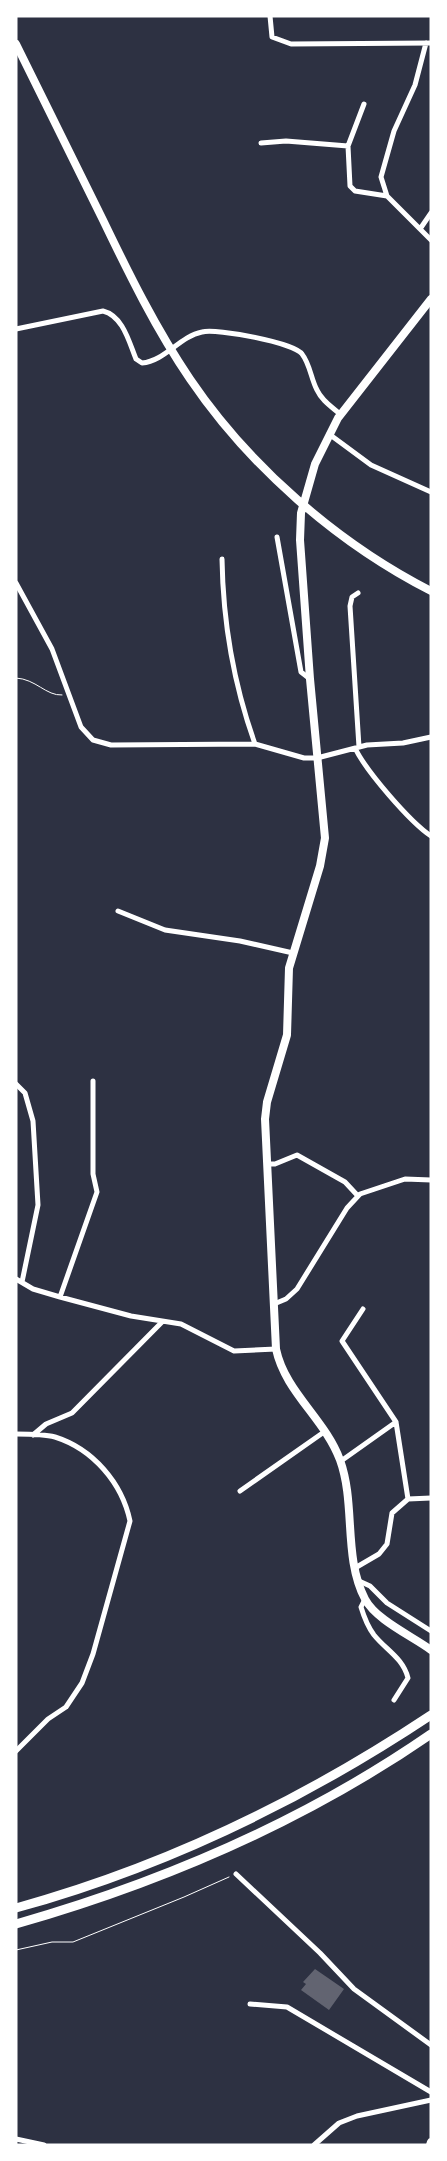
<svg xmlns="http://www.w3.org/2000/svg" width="447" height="2161" viewBox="0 0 447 2161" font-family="Mulish,sans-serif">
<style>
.building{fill:#626471}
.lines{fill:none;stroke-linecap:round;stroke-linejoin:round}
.path{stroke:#fff;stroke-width:1}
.minor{stroke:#fff;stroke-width:5}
.primary{stroke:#fff;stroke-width:8}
.motorway{stroke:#fff;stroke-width:9}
</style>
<rect width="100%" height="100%" fill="#2d3142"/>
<path class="building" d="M 315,1969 L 344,1989 L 329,2010 L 301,1990 L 306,1984 L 303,1982 Z"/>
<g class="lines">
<path class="path" d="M 16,678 C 36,679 46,696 62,695
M 16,1950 L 52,1942 L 73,1942 L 184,1897 L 229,1877"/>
<path class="minor" d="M 270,16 L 272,37 L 291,44 L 431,43
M 426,43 L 415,85 L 394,131 L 381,177 L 387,196 L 431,240
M 364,104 L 348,146 L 350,186 L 355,191 L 387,196
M 261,143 L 286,141 L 348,146
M 420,229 L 431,213
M 16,329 L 103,311 C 123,316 129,342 136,359 L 142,363 C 165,361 180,336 202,332 C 217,328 295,343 302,354 C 310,364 311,379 317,390 C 322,401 332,407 341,415
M 329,434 L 371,465 L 431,492
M 277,537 L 301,672 L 310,679
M 222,559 C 223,623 234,685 255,744
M 16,583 L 52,649 L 81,727 L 93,740 L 111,745 L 255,744 L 304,758 L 317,758 L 367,745 L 403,743 L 431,737
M 358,593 L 352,597 L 350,606 L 359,747
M 355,748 C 366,771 410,822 431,836
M 118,911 L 165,930 L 240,941 L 293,953
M 16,1084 L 25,1093 L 33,1121 L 38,1205 L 22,1282
M 267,1164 L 275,1164 L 297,1155 L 345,1182 L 358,1196
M 16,1279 L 33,1289 L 60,1297 L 131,1316 L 181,1324 L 234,1351 L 276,1349
M 60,1297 L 97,1192 L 93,1174 L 93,1081
M 274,1304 L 286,1299 L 297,1289 L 347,1208 L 360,1194 L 405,1179 L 431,1180
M 363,1309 L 342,1341 L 396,1422 L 408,1499
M 16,1434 C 28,1434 44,1434 55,1437 C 93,1449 122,1483 130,1521 L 93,1654 L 82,1683 L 66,1707 L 48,1719 L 16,1751
M 33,1435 L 46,1424 L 72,1413 L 162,1322
M 341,1461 L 396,1422
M 240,1491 L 324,1432
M 355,1568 L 379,1554 L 387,1544 L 392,1513 L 408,1499 L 431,1498
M 359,1581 L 370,1586 L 387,1603 L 431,1631
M 365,1599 L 361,1607 C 364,1617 368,1627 374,1635 C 386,1650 403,1658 408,1678 L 394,1700
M 236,1874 L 320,1953 L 354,1989 L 431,2045
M 250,2004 L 287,2007 L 431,2092
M 16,2139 L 44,2145
M 314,2145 L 339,2123 L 357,2116 L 431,2100"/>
<path class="primary" d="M 16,44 C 45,103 74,162 103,220 C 129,274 156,329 190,379 C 249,466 337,543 431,591
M 431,299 L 338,418 L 315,464 L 301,513 L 300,540 L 310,679 L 325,838 L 320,866 L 289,968 L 287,1035 L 267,1102 L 265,1119 L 276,1349 C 285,1392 325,1419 340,1460 C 356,1504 343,1557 365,1599 C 376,1620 412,1636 431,1650
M 430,2145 L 431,2142"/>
<path class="motorway" d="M 16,1908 C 165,1867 303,1800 431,1715
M 16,1924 C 163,1882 305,1821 431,1734"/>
</g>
<rect width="447" height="2161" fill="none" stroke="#ffffff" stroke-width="35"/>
</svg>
